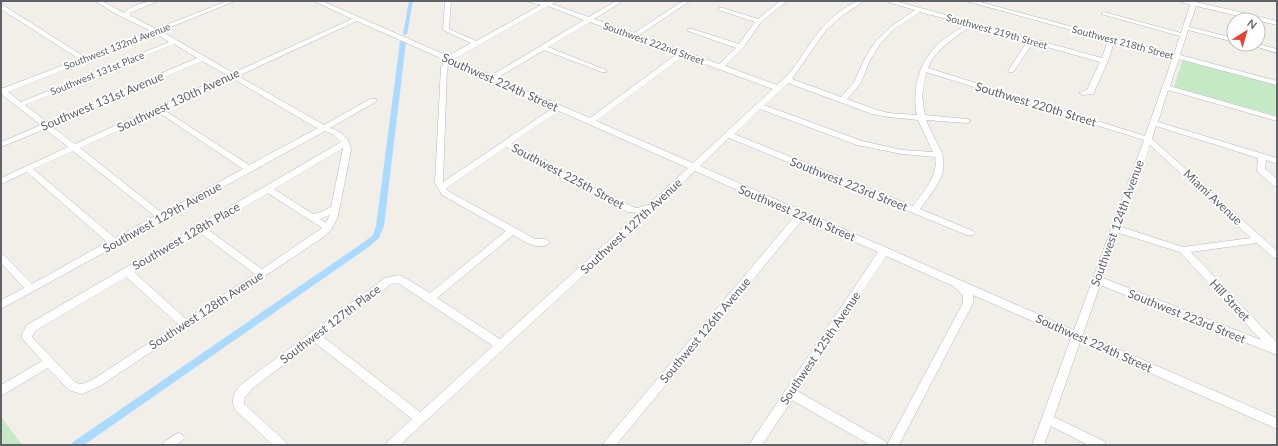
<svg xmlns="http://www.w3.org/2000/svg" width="1278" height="446" viewBox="0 0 1278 446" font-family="Lato,sans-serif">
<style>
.green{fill:#c5e8c5}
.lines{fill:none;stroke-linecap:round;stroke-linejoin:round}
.canal{fill:#aadaff;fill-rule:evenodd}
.minor-casing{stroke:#b5b8bc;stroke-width:1}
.minor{fill:#fff;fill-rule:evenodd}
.labels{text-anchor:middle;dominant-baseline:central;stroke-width:3.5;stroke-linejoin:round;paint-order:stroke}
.far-street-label{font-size:10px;fill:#5f6368;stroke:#fff}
.street-label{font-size:12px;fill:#5f6368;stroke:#fff}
</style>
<rect width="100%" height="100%" fill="#f1efe8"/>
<path class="green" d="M 1183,59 L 1277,85 L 1277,116 L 1174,87 Z
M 1,417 L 22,445 L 1,445 Z"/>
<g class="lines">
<path class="canal" d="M 409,1 L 413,1 L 407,34 L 405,35 L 403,34 Z
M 403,40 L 406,42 L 384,226 L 379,238 L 370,246 L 84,445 L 71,445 L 73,442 L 364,242 L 373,235 L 376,226 L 400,42 Z"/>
<g class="minor-casing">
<path id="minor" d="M 95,1 L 102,1 L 124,13 C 130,5 148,1 158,1 L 130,13 L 131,16 L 156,29 L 227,1 L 235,1 L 161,31 L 233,73 L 352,19 L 314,1 L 322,1 L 448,56 L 471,43 L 443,30 L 445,1 L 451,1 L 449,29 L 476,41 L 541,5 L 525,1 L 556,1 L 552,4 L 589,17 L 616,1 L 623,1 L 594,19 L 634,33 L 683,1 L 690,1 L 639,35 L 719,64 L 736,48 L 688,31 L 688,29 L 692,29 L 739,44 L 755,22 L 719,10 L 719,8 L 723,8 L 758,19 L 780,1 L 787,1 L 761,22 L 743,48 L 725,66 L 777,85 C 783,80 788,75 792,70 C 809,47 818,27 842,10 C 849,5 855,1 864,1 L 843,15 L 826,30 L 792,79 L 841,97 L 854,82 L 864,60 L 875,42 L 889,28 L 915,10 L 885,1 L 895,1 L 1102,58 L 1108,40 L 966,1 L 976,1 L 1174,54 L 1180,36 L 1101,14 L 1104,12 L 1181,33 L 1190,5 L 1179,1 L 1196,1 L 1196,2 L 1277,21 L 1277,25 L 1196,6 L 1189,27 L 1234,38 L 1234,42 L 1188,30 L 1180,55 L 1277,81 L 1277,85 L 1179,59 L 1170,86 L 1277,117 L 1277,121 L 1168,90 L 1158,122 L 1277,158 L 1277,164 L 1266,160 L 1265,169 L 1277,179 L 1277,187 L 1274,186 L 1258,172 L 1257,170 L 1258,158 L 1156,126 L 1152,139 L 1277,251 L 1277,259 L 1274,258 L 1257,243 L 1191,252 L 1277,343 L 1277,355 L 1100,285 L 1083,334 L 1277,418 L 1277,429 L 1080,342 L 1054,417 L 1104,441 L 1106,445 L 1088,445 L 1051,426 L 1044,445 L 1032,445 L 1071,338 L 973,295 L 973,303 L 899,445 L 870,445 L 792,400 L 762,445 L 749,445 L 878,252 L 803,219 L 616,445 L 603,445 L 605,441 L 795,216 L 695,171 C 598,263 498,353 400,445 L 386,445 L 388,441 L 412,419 L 314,342 L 254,387 L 245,397 L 244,404 L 285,441 L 287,445 L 273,445 L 235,410 C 230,399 235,390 243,383 L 385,278 L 399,275 L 402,276 L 430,293 L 506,231 L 442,195 L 435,183 L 441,67 L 445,63 L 445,60 L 357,21 L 238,76 L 324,125 L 370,99 L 376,99 L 377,101 L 330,128 C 342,132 349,138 351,150 L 338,216 L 331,230 L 322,238 L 100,386 L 82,394 L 69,390 L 48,368 L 1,396 L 1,385 L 42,361 L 22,338 L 22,334 L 27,325 L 341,142 L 334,135 L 325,131 L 1,309 L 1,300 L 24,288 L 1,263 L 1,254 L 4,255 L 32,284 L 107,242 L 27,172 L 1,184 L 1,178 L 68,147 L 45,129 L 1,147 L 1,142 L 41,125 L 1,94 L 1,88 L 4,88 L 79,59 L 1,9 L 1,4 L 85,57 L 151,31 L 116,14 ZM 548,6 L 584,20 L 492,75 L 454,59 ZM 920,12 L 966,24 C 956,32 944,38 936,46 C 918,65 912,90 917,115 L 889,113 L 877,110 L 847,99 L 861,83 L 870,60 L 880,44 L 893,30 ZM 590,22 L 677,54 L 590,118 L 497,78 L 544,50 L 602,72 L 606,72 L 606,70 L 548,47 ZM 971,26 L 1027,42 L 1008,71 L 1009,72 L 1013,72 L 1033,43 L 1100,62 L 1087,90 L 1079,93 L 1083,95 L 1093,94 L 1094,92 L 1108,61 L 1114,42 L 1173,57 L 1145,136 L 928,68 C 936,48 955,38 971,26 ZM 155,33 L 169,42 L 21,102 L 8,92 ZM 174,44 L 197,58 L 47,122 L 25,105 ZM 683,56 L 773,89 L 693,163 L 596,121 ZM 202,61 L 227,75 L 75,144 L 51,126 ZM 451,63 L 553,108 L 443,182 L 447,68 ZM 926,72 L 1144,140 L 1074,330 L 700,166 L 729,138 L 967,235 L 973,235 L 975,233 L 973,231 L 920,209 C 932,192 950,174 941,151 C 936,140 930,131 926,120 L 967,123 L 971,121 L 967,119 L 925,115 L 922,97 ZM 232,78 L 315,127 L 318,128 L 249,165 L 164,110 ZM 788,83 L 872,114 L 889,117 L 918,120 L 933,152 L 902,150 L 862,141 L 764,105 ZM 760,109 L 857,145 L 902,154 L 935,157 C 939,176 923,192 913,206 L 734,134 ZM 559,111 L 688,168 L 648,205 L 637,208 L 633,207 L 564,173 L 551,163 L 511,143 ZM 158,112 L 243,169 L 162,213 L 80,148 ZM 1150,145 L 1251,238 L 1183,247 L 1121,227 ZM 506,147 L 545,167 L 558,177 L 628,212 L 639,213 L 500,339 L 437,298 L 513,235 C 522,240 541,253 550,242 L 545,239 L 535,239 L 448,191 L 446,188 ZM 343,148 L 331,207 L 321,212 L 313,214 L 274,189 ZM 73,151 L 155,216 L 115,238 L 33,169 ZM 268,193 L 322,228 L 262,269 L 207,229 ZM 330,215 L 326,223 L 320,219 ZM 200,233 L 255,274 L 186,319 L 134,272 ZM 1119,233 L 1180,252 L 1261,340 L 1103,278 ZM 886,256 L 953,286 L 963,295 L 963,303 L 887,445 L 885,441 L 797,391 ZM 126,277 L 178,324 L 92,380 L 82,384 L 76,383 L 32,337 L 35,331 ZM 398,283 L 493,346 L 420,412 L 322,336 L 391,284 Z
M 1248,44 L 1258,44 L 1277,49 L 1277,53 Z
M 178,433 L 182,434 L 184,438 C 180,446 172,445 163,445 L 165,441 Z"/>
</g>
<use href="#minor" class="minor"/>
</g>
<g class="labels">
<g class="far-street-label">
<text transform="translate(997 31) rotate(16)">Southwest 219th Street</text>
<text transform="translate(1123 42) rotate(15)">Southwest 218th Street</text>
<text transform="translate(654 43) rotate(20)">Southwest 222nd Street</text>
<text transform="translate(117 46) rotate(-21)">Southwest 132nd Avenue</text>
<text transform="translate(97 73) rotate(-22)">Southwest 131st Place</text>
</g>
<g class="street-label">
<text transform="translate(500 82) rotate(24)">Southwest 224th Street</text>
<text transform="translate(178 100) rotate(-25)">Southwest 130th Avenue</text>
<text transform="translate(102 101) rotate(-23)">Southwest 131st Avenue</text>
<text transform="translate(1036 104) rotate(17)">Southwest 220th Street</text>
<text transform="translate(568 176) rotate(28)">Southwest 225th Street</text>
<text transform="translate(849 184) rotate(22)">Southwest 223rd Street</text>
<text transform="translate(1213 197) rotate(43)">Miami Avenue</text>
<text transform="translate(797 213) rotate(23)">Southwest 224th Street</text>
<text transform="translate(162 217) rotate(-29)">Southwest 129th Avenue</text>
<text transform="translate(1117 223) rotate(-70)">Southwest 124th Avenue</text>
<text transform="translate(631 226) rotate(-43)">Southwest 127th Avenue</text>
<text transform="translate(186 236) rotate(-30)">Southwest 128th Place</text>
<text transform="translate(1230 300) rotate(47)">Hill Street</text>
<text transform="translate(206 310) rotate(-33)">Southwest 128th Avenue</text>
<text transform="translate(1187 316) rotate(22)">Southwest 223rd Street</text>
<text transform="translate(330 324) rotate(-37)">Southwest 127th Place</text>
<text transform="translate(705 330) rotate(-50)">Southwest 126th Avenue</text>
<text transform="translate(1094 343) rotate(24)">Southwest 224th Street</text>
<text transform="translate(820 348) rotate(-56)">Southwest 125th Avenue</text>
</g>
</g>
<rect width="1278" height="446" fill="none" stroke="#5f6368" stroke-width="4"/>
<g transform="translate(1246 32) rotate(37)"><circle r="19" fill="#ffffff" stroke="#bfc1c3"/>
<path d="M0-3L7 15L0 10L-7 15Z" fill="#ea4335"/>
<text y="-6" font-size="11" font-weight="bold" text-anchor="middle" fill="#5f6368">N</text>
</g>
</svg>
